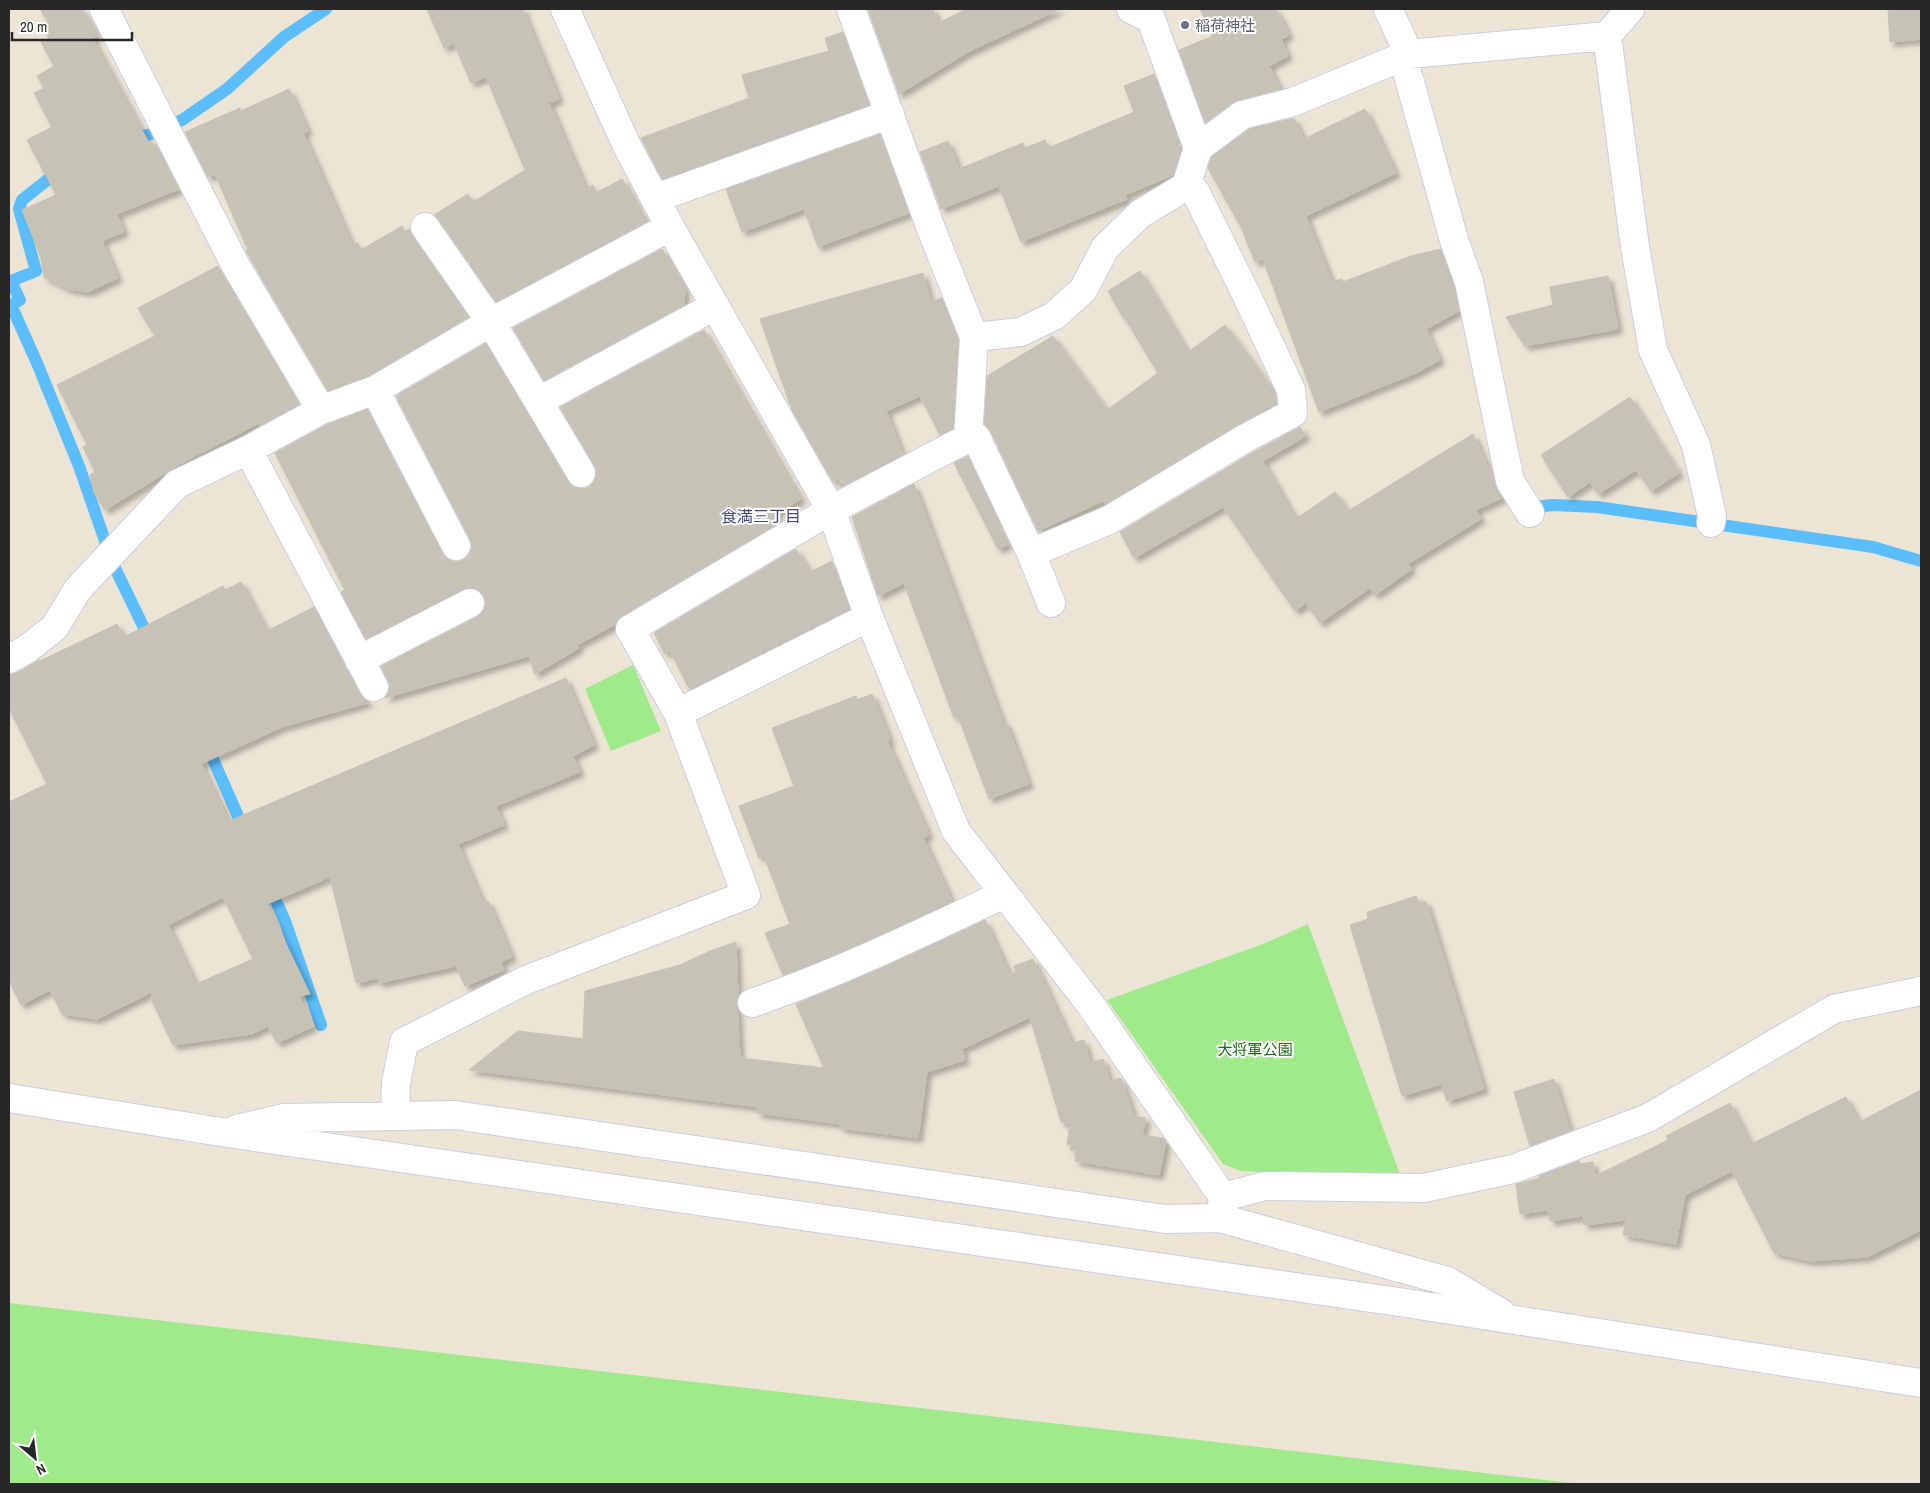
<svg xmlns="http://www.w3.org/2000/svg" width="1930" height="1493" viewBox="0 0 1930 1493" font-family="'Archivo Narrow','Noto Sans JP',sans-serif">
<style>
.green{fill:#a0ea8b}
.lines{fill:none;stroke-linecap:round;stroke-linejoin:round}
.stream{stroke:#5bbdfc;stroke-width:12}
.building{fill:#c6c2b6;stroke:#c7c1b0;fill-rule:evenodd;filter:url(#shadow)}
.minor-casing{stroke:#cbcde2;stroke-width:30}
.minor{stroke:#fff;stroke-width:28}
.worship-dot{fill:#6b7280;stroke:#fff;stroke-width:2}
.labels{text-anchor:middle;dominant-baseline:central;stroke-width:4;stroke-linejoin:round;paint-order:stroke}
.worship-label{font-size:15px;fill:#5b616d;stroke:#fff;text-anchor:start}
.park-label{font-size:15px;fill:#186a11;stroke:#fff}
.neighbourhood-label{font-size:16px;fill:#43467c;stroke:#fff}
</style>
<defs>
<filter id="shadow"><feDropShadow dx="4.5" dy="4.5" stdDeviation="2.5" flood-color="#0004"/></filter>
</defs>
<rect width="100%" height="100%" fill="#ece5d6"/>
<path class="green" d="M 633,665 L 661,731 L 611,751 L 585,689 Z
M 1308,924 L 1401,1177 L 1240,1171 L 1223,1164 L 1107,1000 L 1263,944 Z
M 9,1303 L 1580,1484 L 9,1484 Z"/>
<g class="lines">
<path class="stream" d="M 128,140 L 151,134 L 182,120 L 227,89 L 284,37 L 326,9
M 60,170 L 22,200 L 19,209 L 36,271 L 11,281 L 20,300 L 11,305 L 37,363 L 79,466 L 113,564 L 144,628 L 149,641
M 1530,500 L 1534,507 L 1553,505 L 1597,507 L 1873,547 L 1921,561
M 204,744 L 212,757 L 245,832
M 269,885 L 285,921 L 321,1025"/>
</g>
<path class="building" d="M 40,9 L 82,9 L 97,36 L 92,38 L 125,99 L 151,146 L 156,144 L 179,189 L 117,214 L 124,232 L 102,241 L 118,278 L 88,292 L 68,289 L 44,277 L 41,258 L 22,210 L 56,195 L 27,140 L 52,127 L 34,93 L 44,88 L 37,76 L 54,66 L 41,42 L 49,38 L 43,26 L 48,23 Z
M 427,9 L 526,9 L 523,10 L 559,99 L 549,103 L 586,189 L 593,185 L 596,193 L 622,179 L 646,222 L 496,302 L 434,215 L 468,194 L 473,202 L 525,170 L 486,77 L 471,83 L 454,43 L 444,48 Z
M 868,9 L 933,9 L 938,23 L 967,9 L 1060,9 L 968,52 L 899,94 Z
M 1200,9 L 1276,9 L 1289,35 L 1281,39 L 1288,56 L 1269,66 L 1280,89 L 1238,100 L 1205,123 L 1179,50 L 1213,36 Z
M 1888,9 L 1921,9 L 1921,39 L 1890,42 Z
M 843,32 L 869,105 L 662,179 L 641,138 L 749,98 L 742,75 L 829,51 L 825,38 Z
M 1154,74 L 1182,148 L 1173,175 L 1125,195 L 1127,199 L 1021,242 L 999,186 L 941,209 L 920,152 L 948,141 L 959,169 L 1023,143 L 1025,148 L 1045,140 L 1048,148 L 1134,112 L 1124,86 Z
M 289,89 L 308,131 L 303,133 L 352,245 L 358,243 L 361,250 L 402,226 L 405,232 L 410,229 L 412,236 L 469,317 L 368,376 L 328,391 L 250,258 L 246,251 L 248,250 L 215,174 L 208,177 L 185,132 L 240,108 L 241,111 Z
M 1365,109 L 1396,173 L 1306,216 L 1332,282 L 1342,279 L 1343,282 L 1411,256 L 1441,249 L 1454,286 L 1459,311 L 1426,329 L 1440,360 L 1416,373 L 1319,412 L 1263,259 L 1255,262 L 1241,227 L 1208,168 L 1211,157 L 1249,129 L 1294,118 L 1304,139 Z
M 880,134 L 909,213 L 818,247 L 804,209 L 742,232 L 726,189 Z
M 662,249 L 685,288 L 684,305 L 544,381 L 513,328 Z
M 218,266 L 299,404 L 260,426 L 259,423 L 180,464 L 105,510 L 94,493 L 90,475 L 95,472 L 83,447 L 87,445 L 57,385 L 155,336 L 138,308 Z
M 1140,271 L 1188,352 L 1225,325 L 1276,394 L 1277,404 L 1236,426 L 1105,504 L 1103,501 L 1038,531 L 990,430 L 984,424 L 987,376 L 1053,336 L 1107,410 L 1158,373 L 1125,318 L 1124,319 L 1108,291 Z
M 923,273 L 931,302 L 942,298 L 958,340 L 953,428 L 940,435 L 920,396 L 886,411 L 903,455 L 841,487 L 838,479 L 833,482 L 792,410 L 760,319 Z
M 1608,276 L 1618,329 L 1525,346 L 1506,317 L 1553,305 L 1550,287 Z
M 704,330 L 801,499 L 775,514 L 780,522 L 622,616 L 616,624 L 577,645 L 579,648 L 535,674 L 529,656 L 385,698 L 390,687 L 381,666 L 477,617 L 483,611 L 486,603 L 484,596 L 478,590 L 470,587 L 463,589 L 366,639 L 341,592 L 345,590 L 275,453 L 328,424 L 367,409 L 442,553 L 448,559 L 455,562 L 463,560 L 469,554 L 472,546 L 470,539 L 396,396 L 486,343 L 568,481 L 574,487 L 582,489 L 589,487 L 594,481 L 597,472 L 594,465 L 560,407 Z
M 1630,397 L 1679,473 L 1651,491 L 1636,470 L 1598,494 L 1590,482 L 1568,497 L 1541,455 Z
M 1300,427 L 1306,436 L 1263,461 L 1296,519 L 1335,492 L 1348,511 L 1473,434 L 1502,498 L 1476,510 L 1481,519 L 1408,564 L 1412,569 L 1375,595 L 1370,588 L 1320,623 L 1306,603 L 1295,611 L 1223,507 L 1134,558 L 1120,532 L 1252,453 Z
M 968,456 L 1009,544 L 998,549 L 954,463 Z
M 914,484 L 1003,723 L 1006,722 L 1029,784 L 989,799 L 958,716 L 954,718 L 904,583 L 878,596 L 852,517 Z
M 796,549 L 810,572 L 832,561 L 850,609 L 690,690 L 670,651 L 665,654 L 654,633 Z
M 241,582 L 267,631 L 314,607 L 360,694 L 365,700 L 370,702 L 282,727 L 201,764 L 229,821 L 566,678 L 594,745 L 573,756 L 580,772 L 496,806 L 504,825 L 458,844 L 483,903 L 488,901 L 512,957 L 501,962 L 504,970 L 465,986 L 456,966 L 379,983 L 378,978 L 356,983 L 330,877 L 267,904 L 310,994 L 299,996 L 314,1026 L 277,1043 L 268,1026 L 252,1034 L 173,1045 L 151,999 L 152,992 L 97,1019 L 62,1014 L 50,990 L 21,1005 L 9,980 L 9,802 L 47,784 L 9,708 L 9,675 L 17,673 L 39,660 L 40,661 L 117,624 L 124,637 L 223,586 L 225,590 ZM 223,897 L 253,959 L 196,984 L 168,925 Z
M 872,694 L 890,740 L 887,741 L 929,835 L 923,838 L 952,901 L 874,938 L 783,975 L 765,933 L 790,924 L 764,856 L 759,858 L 739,806 L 794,786 L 772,728 L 856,696 L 857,700 Z
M 1416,896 L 1419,903 L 1426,901 L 1484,1089 L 1447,1101 L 1441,1084 L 1402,1096 L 1350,925 L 1368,919 L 1367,912 Z
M 985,920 L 1010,975 L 1016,972 L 1014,966 L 1033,959 L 1072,1043 L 1084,1040 L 1090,1063 L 1103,1059 L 1110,1081 L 1121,1078 L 1134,1116 L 1146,1118 L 1142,1135 L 1163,1138 L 1166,1141 L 1159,1175 L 1075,1161 L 1077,1151 L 1070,1150 L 1072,1145 L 1067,1144 L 1070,1124 L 1061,1122 L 1030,1017 L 962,1049 L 965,1060 L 927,1072 L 918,1138 L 840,1128 L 841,1124 L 757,1113 L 758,1107 L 469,1070 L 518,1031 L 583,1039 L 585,991 L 680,965 L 710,951 L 736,942 L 738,997 L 737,1001 L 740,1058 L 824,1068 L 796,1004 L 886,966 Z
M 1554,1079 L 1570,1131 L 1530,1146 L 1514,1092 Z
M 1921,1090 L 1921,1230 L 1867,1257 L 1811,1261 L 1774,1253 L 1732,1171 L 1685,1195 L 1676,1244 L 1623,1235 L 1626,1220 L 1584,1225 L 1583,1216 L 1550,1221 L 1548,1210 L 1520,1214 L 1516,1184 L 1540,1178 L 1539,1176 L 1579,1161 L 1580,1164 L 1593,1162 L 1595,1176 L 1668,1140 L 1666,1136 L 1730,1103 L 1751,1144 L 1846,1097 L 1859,1122 Z"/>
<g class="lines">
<g class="minor-casing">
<path id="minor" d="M 104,9 L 236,266 L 321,410
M 565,9 L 626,144 L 670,227 L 831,510 L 869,617 L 956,831 L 1090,1004 L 1223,1197
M 851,9 L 930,226 L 974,337
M 1131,9 L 1151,19 L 1198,148
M 1388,9 L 1409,54 L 1406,68 L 1454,240 L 1469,282 L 1510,481 L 1530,513
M 1607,36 L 1635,247 L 1653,350 L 1696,445 L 1712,516 L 1711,523
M 656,198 L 890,114
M 425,227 L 491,322 L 581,473
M 375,390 L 456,546
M 539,401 L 715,306
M 968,438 L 976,437 L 1031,553 L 1051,603
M 248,450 L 374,687
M 1031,553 L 1109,520 L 1244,439 L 1293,413 L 1291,390 L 1246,294 L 1195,191 L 1186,186
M 9,659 L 27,649 L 54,628 L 78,589 L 177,484 L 248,450 L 321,410 L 375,390 L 491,322 L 670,227
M 359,660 L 470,603
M 678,713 L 869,617
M 752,1003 C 839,973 922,933 1004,894
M 9,1098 L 221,1132 L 1399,1302 L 1921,1383
M 395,1116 L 396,1083 L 404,1042 L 526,980 L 746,895 L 678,713 L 630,629 L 831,510 L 968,438 L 974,337 L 1021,332 L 1054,316 L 1083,290 L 1105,248 L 1140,214 L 1186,186 L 1198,148 L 1242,115 L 1293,102 L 1409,54 L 1607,36 L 1630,9
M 237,1129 L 284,1118 L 455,1115 L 1165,1219 L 1220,1218 L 1447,1281 L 1501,1313
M 1221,1215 L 1223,1197 L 1265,1186 L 1424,1188 L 1513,1169 L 1648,1118 L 1834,1009 L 1921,991"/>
</g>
<use href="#minor" class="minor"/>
</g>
<circle class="worship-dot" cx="1185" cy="25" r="5"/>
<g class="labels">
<g class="worship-label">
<text x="1195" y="25">稲荷神社</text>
</g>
<g class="park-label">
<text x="1255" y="1049">大将軍公園</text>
</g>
<g class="neighbourhood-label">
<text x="761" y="516">食満三丁目</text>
</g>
</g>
<rect width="1930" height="1493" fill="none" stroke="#272727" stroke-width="20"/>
<g transform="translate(35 1458) rotate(152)" stroke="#ffffff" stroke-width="4" paint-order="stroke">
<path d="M0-4L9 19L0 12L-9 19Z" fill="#272727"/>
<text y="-8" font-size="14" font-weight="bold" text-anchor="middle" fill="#272727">N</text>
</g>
<path d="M12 32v8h120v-8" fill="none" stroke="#272727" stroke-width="2.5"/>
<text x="20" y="32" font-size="15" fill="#272727" stroke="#ffffff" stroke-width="4" paint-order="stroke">20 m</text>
</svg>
